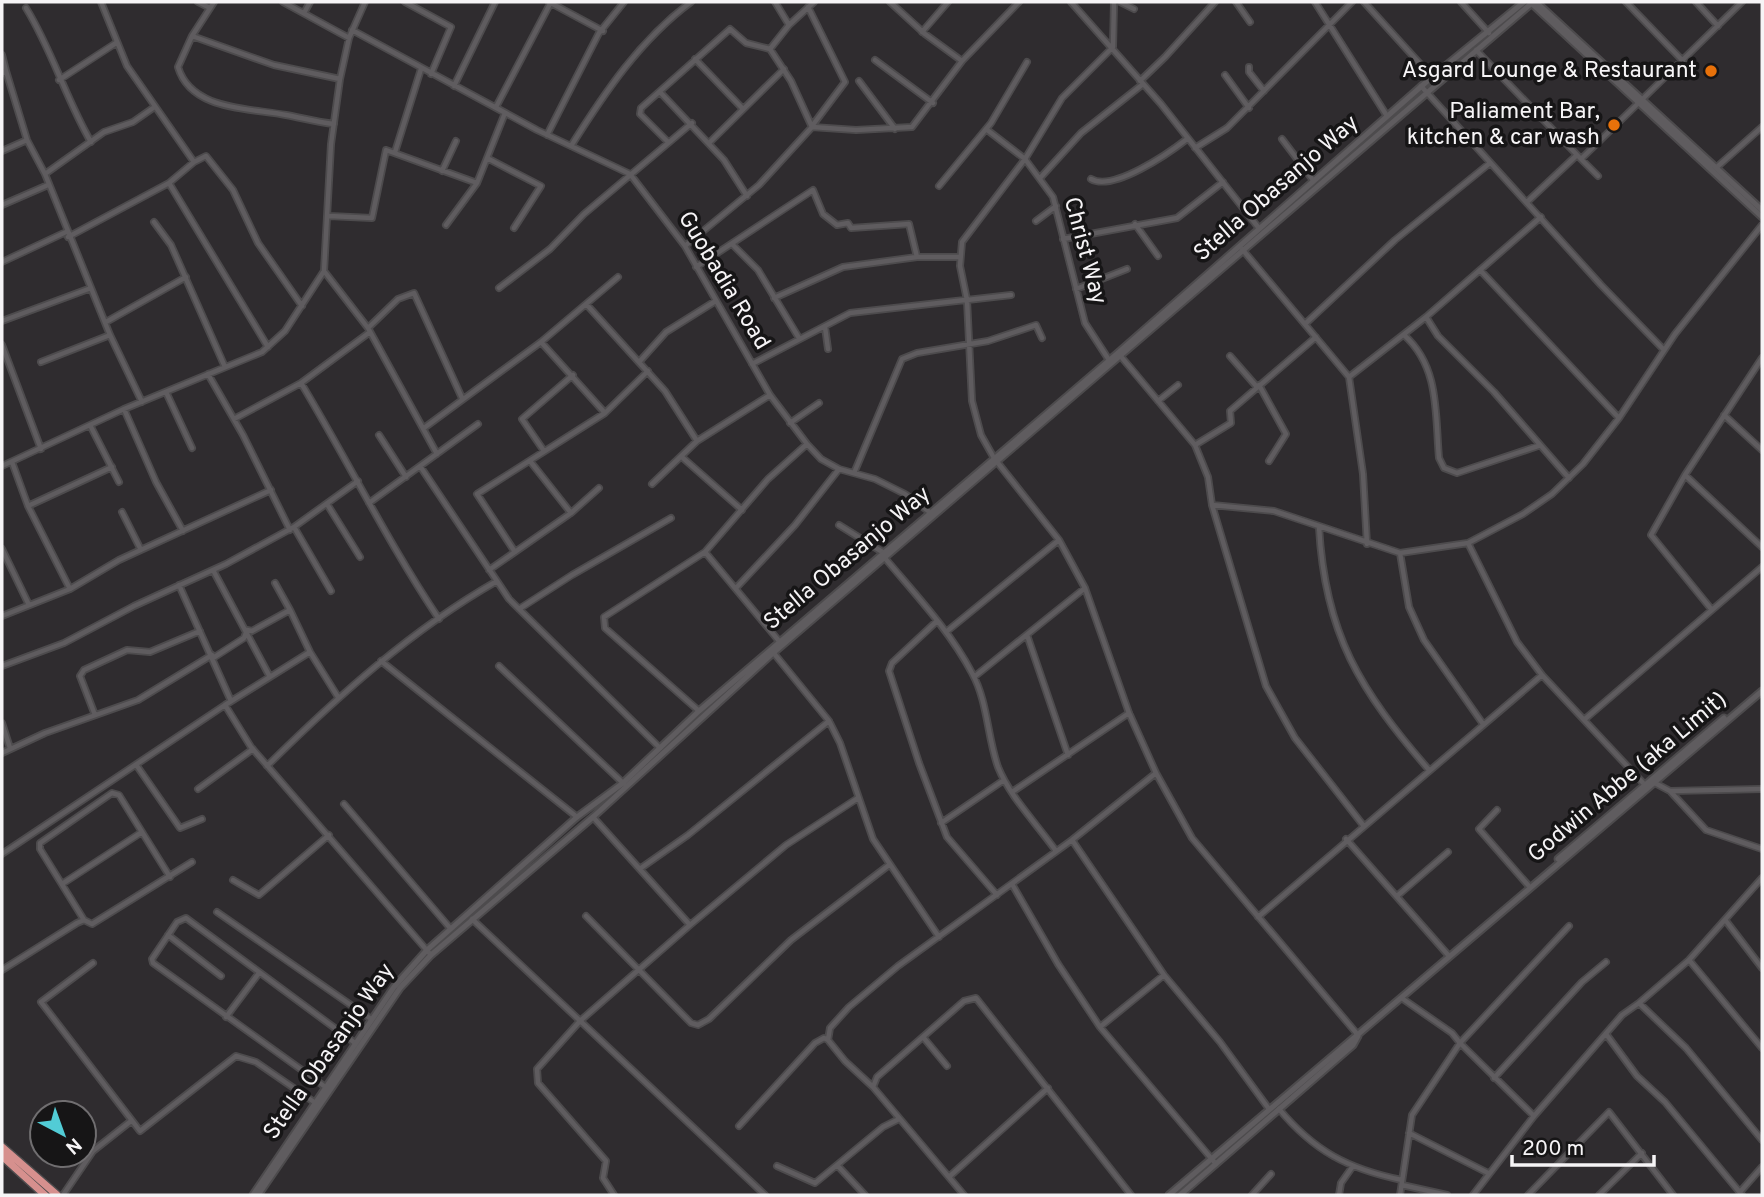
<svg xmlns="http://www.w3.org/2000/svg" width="1764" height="1197" viewBox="0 0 1764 1197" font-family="Overpass,sans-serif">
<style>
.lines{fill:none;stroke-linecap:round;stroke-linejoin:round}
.minor-casing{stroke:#4d4b4d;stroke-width:8}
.tertiary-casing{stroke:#4d4b4d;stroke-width:9}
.trunk-casing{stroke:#4d4b4d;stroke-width:10}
.minor{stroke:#5f5c5f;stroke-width:4.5}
.tertiary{stroke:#5f5c5f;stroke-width:5}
.trunk{stroke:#d6908e;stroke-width:7}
.food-dot{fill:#e8710a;stroke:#161516;stroke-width:2.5}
.labels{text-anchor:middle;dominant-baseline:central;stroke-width:7;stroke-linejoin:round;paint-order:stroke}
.poi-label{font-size:23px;fill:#f6f4f6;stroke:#161516;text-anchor:end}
.street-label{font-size:23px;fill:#f6f4f6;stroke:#161516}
</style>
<rect width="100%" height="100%" fill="#2f2c2f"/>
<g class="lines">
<g class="minor-casing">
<path id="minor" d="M 101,2 L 127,66 L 194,162
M 198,2 L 210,8
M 214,2 L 192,36 L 178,67 C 191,111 250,108 286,115 C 302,118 318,122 334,124
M 283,2 L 349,38
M 405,2 L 451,27 L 431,74
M 549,2 L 603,31
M 775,2 L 789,25
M 890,2 L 925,34 L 962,61
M 1071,2 L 1161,104 L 1258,227
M 1114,2 L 1113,47 L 1062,98 L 1025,159 L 962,242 L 960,266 L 967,300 L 972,401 L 981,435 L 994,458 L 1059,540 L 1085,588 L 1129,713 L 1156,773 L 1192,838 L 1358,1035
M 1120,2 L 1134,9
M 1236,2 L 1250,22
M 1315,2 L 1387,116
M 1364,2 L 1432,77
M 1461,2 L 1489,33
M 1626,2 L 1683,61
M 1696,2 L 1718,26
M 808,7 L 845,82 L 812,126
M 26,8 C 52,50 66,99 91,142
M 304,13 L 310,2
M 352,30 L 537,130 L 630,174 L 685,246 L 770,395 L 807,444 L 821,459 L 839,469 L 875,479 L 905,494 L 931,513
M 922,32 L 948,2
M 192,36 L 274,65 L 340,79
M 1476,50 L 1581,159 L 1742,2
M 2,55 L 6,71 L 2,73
M 695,59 L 743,109
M 875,60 L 933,103
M 1249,67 L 1249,72 L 1264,91
M 6,71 L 27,140 L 45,174 L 110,335 L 142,402
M 1225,75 L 1249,108
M 59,80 L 116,43
M 859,81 L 895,129
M 1140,81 L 1165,57 L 1215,2
M 454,86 L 495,2
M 1421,86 L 1601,285 L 1664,350
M 660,92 L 724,160 L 747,196
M 496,107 L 551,2
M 812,127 L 856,130 L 912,127 L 962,61 L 1019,2
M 986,129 L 1025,159 L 1053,197 L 1085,323 L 1109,360
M 547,135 L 599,33 L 624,2
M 1282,139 L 1313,180
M 668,142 L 640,114 L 641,108 L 730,29 L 746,43 L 770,49 L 789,25 L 814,2
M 709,143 L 784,69
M 571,146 C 605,92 640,40 691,2
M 1195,148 L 1227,128 L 1352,2
M 2,151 L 27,140
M 395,152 L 421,69
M 487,158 L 541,186 L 514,228
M 1581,159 L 1598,176
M 1717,167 L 1762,127
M 442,171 L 456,141
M 45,174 L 104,132 L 133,122 L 153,108
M 1041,177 L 1081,133 L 1143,84
M 1091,179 C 1113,192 1169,153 1187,139
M 169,183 L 268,347
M 939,186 L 991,123 L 1027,62
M 1527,202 L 1577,155
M 2,205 L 48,185
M 329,216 L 372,218 L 386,150 L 477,183 L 505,113
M 1036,221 L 1056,206
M 154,222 L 171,245 L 225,367
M 1135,224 L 1158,256
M 446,225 L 477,183
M 68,237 L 169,183 L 194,162 L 206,156 L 233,190 L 258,243 L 302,306
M 1063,239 L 1177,218 L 1223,182
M 732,244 L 758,270 L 799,338
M 685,246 L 759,185 L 812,127 L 791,81 L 770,49
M 1242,249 L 1349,377 L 1363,474 L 1367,544
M 2,262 L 66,232
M 696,267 L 813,190 L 823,214 L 837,225 L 848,223 L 851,228 L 909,224 L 917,257
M 1480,270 L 1619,418
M 324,271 L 368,328 L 437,454
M 499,288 L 550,249 L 584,214 L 692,123
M 1076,289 L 1127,269
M 774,298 L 843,267 L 917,257 L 960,257
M 967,300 L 1011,295
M 587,305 L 665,391 L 697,441
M 1426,317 L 1438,336 L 1494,392 L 1569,478
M 2,321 L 91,288
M 106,322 L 186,277
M 1305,324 L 1395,240 L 1490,163
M 825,327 L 828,349
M 368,328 L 398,299 L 414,293 L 462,398
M 1404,335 C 1440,367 1435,414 1439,458 L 1444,468 L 1457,473 L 1538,446
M 541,342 L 605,413
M 2,345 L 41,449
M 1118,353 L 1195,445 L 1208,477 L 1212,505 L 1266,686 L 1295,738 L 1363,825
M 1230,356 L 1257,387
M 640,361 L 666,332 L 714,302
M 41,362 L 110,335
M 752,364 L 850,313 L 965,300
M 208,374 L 243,435 L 290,530
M 1349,377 L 1426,317 L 1541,217
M 301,383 L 370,332
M 1259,385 L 1286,434 L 1269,461
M 166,392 L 192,448
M 1158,401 L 1178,385
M 124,409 L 156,482 L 183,531
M 1724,415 L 1762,450
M 234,419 L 301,383 C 348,461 388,543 439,619
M 790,423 L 819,403
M 90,425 L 119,482
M 424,428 L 541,342 L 618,277
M 379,435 L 406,477
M 1195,445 L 1231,423 L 1230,411 L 1316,337
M 544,451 L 522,419 L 573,375
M 683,458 L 742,510
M 12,462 L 28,506 L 70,589
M 2,466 L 124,409 L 262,352 L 285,331 L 324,271 L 331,144 L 340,79 L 349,38 L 365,2
M 420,466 L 509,599 L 660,748
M 854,473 L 902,359 L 917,353 L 988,341 L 1036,325 L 1042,338
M 1685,475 L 1762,547
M 652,484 L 697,441 L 770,395
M 369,503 L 478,424
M 327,504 L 360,557
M 1212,505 L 1274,511 L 1400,553 L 1468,543 L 1523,514 L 1552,494 L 1583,464 L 1619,418 L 1675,334 L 1762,225
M 28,506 L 112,467
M 122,512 L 141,550
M 571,513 L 599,488
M 839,525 L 884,553
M 294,527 L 331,591
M 1319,527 C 1325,635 1360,690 1429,770
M 1468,543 L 1517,642 L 1542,675
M 2,549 L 29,605
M 515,552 L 477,494 L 605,413 L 648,371
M 705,552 L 768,479 L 807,444
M 1400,553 L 1409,607 L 1424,640 L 1483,724
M 884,557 C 915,594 950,631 972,673 C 988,702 987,736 998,767 C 1010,797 1037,824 1056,851
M 213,570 L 270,677
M 489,570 L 571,513 L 530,461
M 275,583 L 290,610
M 179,585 L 231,701
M 737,587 L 795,525 L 839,469
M 519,609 L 572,575 L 671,518
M 1712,610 L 1651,535 L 1685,475 L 1762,358
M 2,616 L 70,589 L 119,560 L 271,490
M 937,621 L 892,663 L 889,671 L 919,763 L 947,837 L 997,895
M 946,632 L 1059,540
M 1027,635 L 1068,755
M 772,651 L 829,721 L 840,743 L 873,839 L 939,937
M 213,658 L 244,638 L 247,630 L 252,631 L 290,610 L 310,652 L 338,697
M 381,661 L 577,817
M 2,666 L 64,643 L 134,606 L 226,564 L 294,527 L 358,481
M 499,666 L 623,783
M 974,677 L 1085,588
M 225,705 L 251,747 L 431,955
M 699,711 L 605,628 L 604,617 L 705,552 L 779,641
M 95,715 L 80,676 L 84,670 L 127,650 L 150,652 L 200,631
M 1585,719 L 1762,567
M 2,723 L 10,748
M 2,753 L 45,733 L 138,700 L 212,655
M 137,766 L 180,828 L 202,819
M 267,766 C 337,697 411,630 497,581
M 1653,782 L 1670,791 L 1706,830 L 1762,849
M 198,789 L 253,749
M 1671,791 L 1762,789
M 1012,792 L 1129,713
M 344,804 L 450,928
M 1497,810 L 1479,829 L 1528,885
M 593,817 L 690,925
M 941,823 L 1004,780
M 1346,839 L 1449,956
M 1072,840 L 1164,975 L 1220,1042 L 1269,1109
M 2,854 L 225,705 L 310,652
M 641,868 L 688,835 L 829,721
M 233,880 L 259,895 L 329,835
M 62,884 L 142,832
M 1012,884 L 1058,964 L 1100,1027 L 1216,1164
M 1397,896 L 1448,852
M 217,912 L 371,1019
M 586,916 L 691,1023 L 698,1025 L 709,1019 L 791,940 L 889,865
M 1258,917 L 1542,675 L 1644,784
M 472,919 L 765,1195
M 84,920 L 40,849 L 40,843 L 112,793 L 119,795 L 170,877
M 1726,921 L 1762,968
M 168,935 L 221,976
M 1689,960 L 1762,1048
M 93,963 L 41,1002 L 140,1131 L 236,1056 L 256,1062 L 314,1102
M 2,970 L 77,923 L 84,920 L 92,924 L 192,862
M 1639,1003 L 1689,960 L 1762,878
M 226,1017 L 259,973
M 1100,1027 L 1164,975
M 1606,1034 L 1637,1076 L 1665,1102 L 1742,1195
M 923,1037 L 947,1066
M 1494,1078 L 1582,982 L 1606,962
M 324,1086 L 153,963 L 152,959 L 177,922 L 186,918 L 190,921 L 355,1043
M 873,1087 L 845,1061 L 828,1040 L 830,1028 L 849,1007 L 898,966 L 1072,840 L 1156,773
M 1279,1109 C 1314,1151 1348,1169 1402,1180
M 1534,1116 L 1460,1043 L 1569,926
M 739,1126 L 815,1043 L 824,1038 L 828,1040
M 1409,1133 L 1488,1173
M 777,1166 L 815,1183 L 837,1165
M 950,1176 L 1048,1088
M 1402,1185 L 1447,1195
M 1740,1192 L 1762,1167
M 63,1195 L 93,1151 L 131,1121
M 614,1195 L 603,1178 L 606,1161 L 538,1083 L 537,1069 L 580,1021 L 690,925 L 786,845 L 858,798
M 865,1195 L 837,1165 L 883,1127 L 899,1119
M 964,1195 L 873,1087 L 877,1077 L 964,1001 L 976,998 L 1131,1195
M 1252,1195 L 1271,1174
M 1339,1195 L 1341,1183 L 1353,1166
M 1400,1195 L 1412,1115 L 1460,1043 L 1452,1033 L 1403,999
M 1473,1195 L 1534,1116 L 1622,1015 L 1639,1003 L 1686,1048 L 1762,1140
M 1528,1195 L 1609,1112 L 1673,1195
M 1599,1195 L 1642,1153"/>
</g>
<g class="tertiary-casing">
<path id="tertiary" d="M 1530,2 L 1762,217
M 1536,2 L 1762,210
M 1558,859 L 1724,718
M 253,1195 L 394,987 L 427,950 L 577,817 L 623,783 L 699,711 L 1118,353 L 1432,77 L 1524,2
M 258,1195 L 400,988 L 431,955 L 593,817 L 773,653 L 1533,2
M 1169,1195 L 1762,691
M 1180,1195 L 1353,1045 L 1358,1036"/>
</g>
<g class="trunk-casing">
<path id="trunk" d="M 2,1147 L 57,1195
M 2,1156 L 45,1195"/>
</g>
<use href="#minor" class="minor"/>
<use href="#tertiary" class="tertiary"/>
<use href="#trunk" class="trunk"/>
</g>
<g class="food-dot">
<circle cx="1711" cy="71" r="7"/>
<circle cx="1614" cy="125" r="7"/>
</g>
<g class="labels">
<g class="poi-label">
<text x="1697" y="71">Asgard Lounge &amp; Restaurant</text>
<text x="1600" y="112">Paliament Bar,<tspan x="1600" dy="26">kitchen &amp; car wash</tspan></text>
</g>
<g class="street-label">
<text transform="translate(1277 189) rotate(-41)">Stella Obasanjo Way</text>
<text transform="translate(1084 251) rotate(75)">Christ Way</text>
<text transform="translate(723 281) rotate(59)">Guobadia Road</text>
<text transform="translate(848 559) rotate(-40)">Stella Obasanjo Way</text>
<text transform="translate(1628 778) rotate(-40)">Godwin Abbe (aka Limit)</text>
<text transform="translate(330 1052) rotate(-55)">Stella Obasanjo Way</text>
</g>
</g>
<rect width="1764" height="1197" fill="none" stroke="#f6f4f6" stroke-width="7"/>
<g transform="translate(63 1134) rotate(139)"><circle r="33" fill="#161516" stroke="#706e70" stroke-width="2"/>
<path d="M0-5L12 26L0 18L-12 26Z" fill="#52ccd6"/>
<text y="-10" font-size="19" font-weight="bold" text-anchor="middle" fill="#f6f4f6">N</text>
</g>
<path d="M1512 1155v10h142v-10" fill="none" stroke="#f6f4f6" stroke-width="3.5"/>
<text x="1522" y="1155" font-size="21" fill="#f6f4f6" stroke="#161516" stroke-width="5" paint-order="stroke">200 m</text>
</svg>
